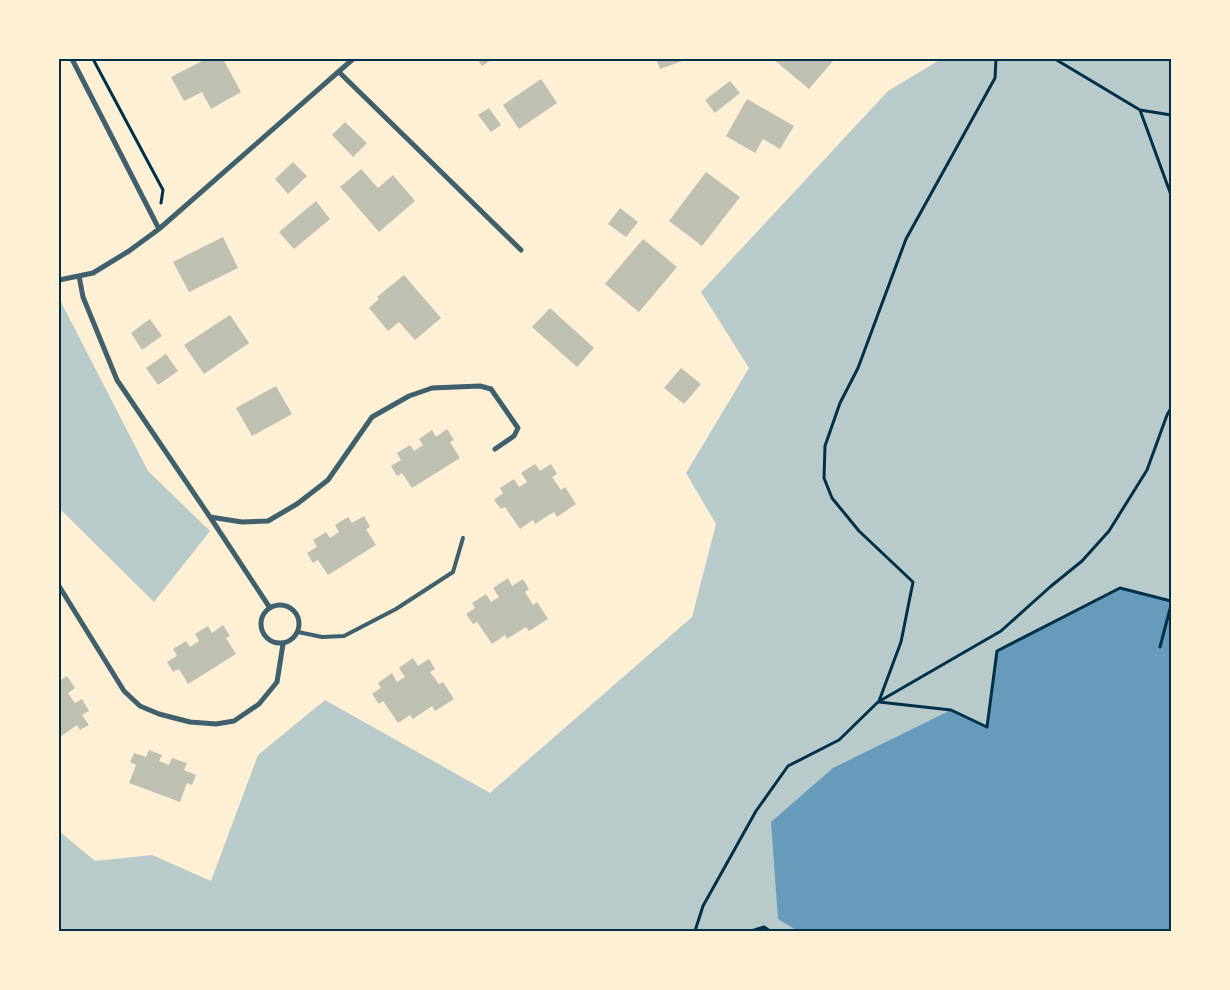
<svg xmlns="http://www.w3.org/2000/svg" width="1230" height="990" viewBox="0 0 1230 990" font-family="Figtree,sans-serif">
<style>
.green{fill:#b9caca}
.water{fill:#669bbc}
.building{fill:#bec0b2}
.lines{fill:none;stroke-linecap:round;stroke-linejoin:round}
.path{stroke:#003049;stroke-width:3}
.service{stroke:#3f606c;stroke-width:4}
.minor{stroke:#3f606c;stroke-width:5}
.neatline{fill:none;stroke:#003049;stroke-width:2}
</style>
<rect width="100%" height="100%" fill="#fdf0d5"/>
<path class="green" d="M 941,59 L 1171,59 L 1171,931 L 59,931 L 59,831 L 95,861 L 152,855 L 211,881 L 258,755 L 325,700 L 490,793 L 692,617 L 716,524 L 686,473 L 749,368 L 701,292 L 888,91 Z
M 61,302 L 148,471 L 210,531 L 154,602 L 62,511 L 59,512 L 59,303 Z"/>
<path class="water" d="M 1120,588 L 1171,601 L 1171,931 L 798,931 L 778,919 L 771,822 L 833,768 L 951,710 L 987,727 L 997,651 Z"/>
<path class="building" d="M 206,59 L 223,59 L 241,92 L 211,109 L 202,92 L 184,101 L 171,77 Z
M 477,59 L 493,59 L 482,66 Z
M 656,59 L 688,59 L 660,69 Z
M 773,59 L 830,59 L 833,61 L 809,89 Z
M 541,79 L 557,103 L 519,129 L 503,105 Z
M 730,81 L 740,93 L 715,113 L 705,100 Z
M 747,99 L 794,126 L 780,149 L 763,139 L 755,153 L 726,136 Z
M 489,108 L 501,125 L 491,132 L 478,115 Z
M 345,122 L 367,143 L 353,157 L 332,135 Z
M 293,162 L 307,176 L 288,194 L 275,179 Z
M 361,169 L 378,188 L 393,175 L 415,201 L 379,232 L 340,187 Z
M 706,172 L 740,197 L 702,246 L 669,221 Z
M 316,201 L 330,219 L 294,249 L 279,232 Z
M 620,208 L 638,222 L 626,237 L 608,224 Z
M 223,237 L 238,268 L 189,292 L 173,262 Z
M 643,239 L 677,267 L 639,312 L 605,284 Z
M 404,275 L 441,318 L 415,340 L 399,322 L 388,331 L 369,308 L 379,299 L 377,297 Z
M 550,308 L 594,348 L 577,367 L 532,327 Z
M 230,315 L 249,343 L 204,374 L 184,345 Z
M 150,319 L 162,336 L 142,350 L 131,333 Z
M 166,354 L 178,371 L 158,385 L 146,368 Z
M 681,368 L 701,384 L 684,404 L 664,388 Z
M 276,386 L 292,414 L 252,436 L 236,408 Z
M 447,429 L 454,440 L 450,442 L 460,458 L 412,488 L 402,473 L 397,476 L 391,466 L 401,460 L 397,453 L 410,445 L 414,451 L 423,445 L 419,439 L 432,430 L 436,437 Z
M 535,464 L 540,471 L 551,464 L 557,474 L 552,477 L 561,490 L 565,487 L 576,504 L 557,517 L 554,512 L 535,524 L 533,520 L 520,529 L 505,507 L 501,509 L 494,500 L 503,493 L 500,488 L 514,479 L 519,487 L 527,482 L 521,473 Z
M 364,516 L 370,527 L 366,529 L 376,545 L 328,575 L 318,560 L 313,563 L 307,553 L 317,547 L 313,540 L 326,532 L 330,538 L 339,532 L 335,525 L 348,517 L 352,523 Z
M 508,578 L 512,586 L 523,579 L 529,589 L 525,592 L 533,605 L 537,602 L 548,619 L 529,631 L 526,627 L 507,639 L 505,635 L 492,644 L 477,622 L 473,624 L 466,614 L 475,608 L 472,603 L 486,594 L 491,602 L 499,597 L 493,588 Z
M 223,625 L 230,636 L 226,638 L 236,654 L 188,684 L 179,669 L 173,672 L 167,662 L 177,656 L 173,649 L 186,641 L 190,647 L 199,641 L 195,634 L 208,626 L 212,633 Z
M 413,658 L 418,666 L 429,659 L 435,669 L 430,672 L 439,684 L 443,682 L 454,699 L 435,711 L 432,706 L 413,719 L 410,715 L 398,723 L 383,701 L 379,704 L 372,694 L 381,688 L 378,683 L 392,673 L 397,682 L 405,677 L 399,668 Z
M 67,676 L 75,688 L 68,693 L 75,703 L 82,699 L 89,711 L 82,715 L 89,725 L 80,730 L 77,725 L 60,737 L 59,677 L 61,680 Z
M 149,750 L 162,755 L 159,761 L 169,765 L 172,758 L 187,763 L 184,770 L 196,775 L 192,785 L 187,783 L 180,802 L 129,783 L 136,765 L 130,762 L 134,753 L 146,757 Z"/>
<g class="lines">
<path class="path" d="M 93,59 L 163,190 L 161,203
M 1055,59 L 1140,110
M 1171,115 L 1140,110 L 1171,195
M 1160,647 L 1171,605
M 879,701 L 901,642 L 913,582 L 859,531 L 832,498 L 824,478 L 825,446 L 840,403 L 858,368 L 906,239 L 995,78 L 996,59
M 879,702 L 951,710 L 987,727 L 997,651 L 1120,588 L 1171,601
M 695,931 L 703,906 L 756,811 L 788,766 L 839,740 L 878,702 L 1001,631 L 1050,587 L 1082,561 L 1109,531 L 1147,470 L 1167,415 L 1171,408
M 751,931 L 764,927 L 770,931"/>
<path class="service" d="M 298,632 L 322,637 L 344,636 L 396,609 L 453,572 L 463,538"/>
<path class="minor" d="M 72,59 L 159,229
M 339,72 L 521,250
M 79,276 L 83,297 L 117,380 L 210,517 L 242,522 L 268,521 L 297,504 L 328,480 L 372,417 L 409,396 L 432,388 L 480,386 L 491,389 L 518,428 L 514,436 L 495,449
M 59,280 L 93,273 L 129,251 L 159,229 L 353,59
M 210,517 L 270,608
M 59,586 L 124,691 L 140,706 L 159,714 L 190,722 L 216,724 L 234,721 L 259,704 L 277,682 L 283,644
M261 624a19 19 0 1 1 38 0a19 19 0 1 1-38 0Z"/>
</g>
<rect width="1230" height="990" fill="none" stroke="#fdf0d5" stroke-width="120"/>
<rect x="60" y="60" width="1110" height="870" class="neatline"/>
</svg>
